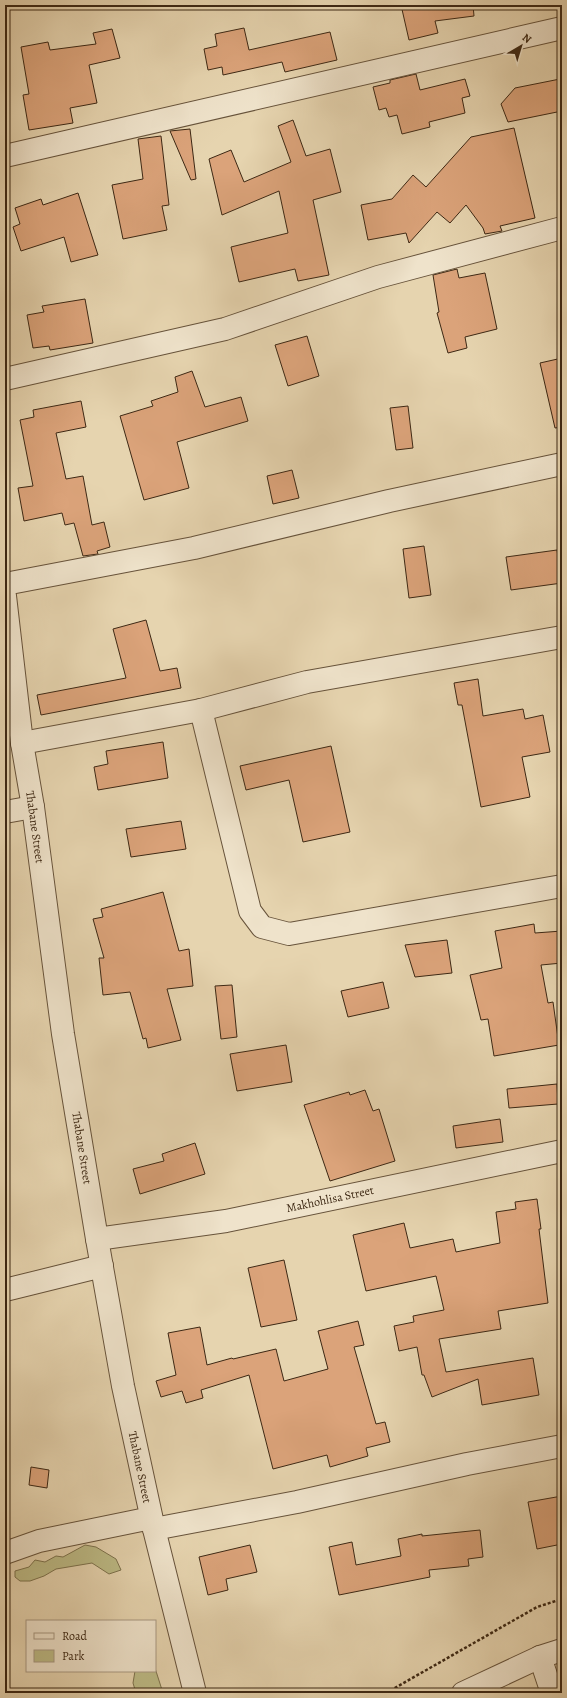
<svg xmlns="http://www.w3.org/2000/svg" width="567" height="1698" viewBox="0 0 567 1698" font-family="Alegreya,serif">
	<rect width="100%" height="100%" fill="#e6d4af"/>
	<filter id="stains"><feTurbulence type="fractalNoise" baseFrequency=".005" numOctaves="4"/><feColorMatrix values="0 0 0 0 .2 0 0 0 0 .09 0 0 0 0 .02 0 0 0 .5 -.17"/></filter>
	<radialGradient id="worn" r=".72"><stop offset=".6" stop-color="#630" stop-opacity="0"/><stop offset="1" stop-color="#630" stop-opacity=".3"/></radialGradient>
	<g fill="#bdbb86" stroke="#7d724d">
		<path d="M 85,1545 L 96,1547 L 116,1559 L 121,1570 L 109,1574 L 92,1563 L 56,1569 L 44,1576 L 30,1581 L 20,1581 L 15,1577 L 15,1571 L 29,1567 L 35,1560 L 45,1562 L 56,1556 L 63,1557 Z"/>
		<path d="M 155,1668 L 163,1693 L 136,1693 L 133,1683 L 135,1671 L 155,1671 Z"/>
	</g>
	<g fill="#dba37a" stroke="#3d2814">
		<path d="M 401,5 L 473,5 L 474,16 L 435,21 L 438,33 L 409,40 Z"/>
		<path d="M 244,28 L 249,50 L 330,32 L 337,60 L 285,72 L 282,62 L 223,75 L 222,67 L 208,70 L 204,49 L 217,46 L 215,34 Z"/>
		<path d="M 112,29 L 120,58 L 89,65 L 97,103 L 70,108 L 73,123 L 29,130 L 23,95 L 29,94 L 21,47 L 48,42 L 50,50 L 96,44 L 93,33 Z"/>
		<path d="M 416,74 L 420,90 L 465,79 L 470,96 L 462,98 L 465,113 L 429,122 L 430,127 L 402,134 L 397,115 L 389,117 L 386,108 L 379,110 L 373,87 L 390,83 L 390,80 Z"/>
		<path d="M 560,79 L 562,89 L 562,111 L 508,122 L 501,104 L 515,88 Z"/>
		<path d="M 293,120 L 306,156 L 330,149 L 341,192 L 313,200 L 329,275 L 298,281 L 295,269 L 239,282 L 231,247 L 288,233 L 279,191 L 222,215 L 209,159 L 231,150 L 244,182 L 291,162 L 278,126 Z"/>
		<path d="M 514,128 L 535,218 L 500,226 L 502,231 L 485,234 L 483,228 L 466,205 L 450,223 L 437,212 L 409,243 L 406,233 L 368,240 L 361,205 L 392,199 L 413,175 L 426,187 L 471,137 Z"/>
		<path d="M 190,129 L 196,179 L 191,180 L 170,131 Z"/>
		<path d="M 161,136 L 169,205 L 162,206 L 167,230 L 123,239 L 112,185 L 143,179 L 138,139 Z"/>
		<path d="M 78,193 L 98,255 L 71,262 L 64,237 L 21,251 L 13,227 L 20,224 L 15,208 L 41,199 L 43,205 Z"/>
		<path d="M 457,269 L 459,278 L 485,273 L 497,329 L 465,337 L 467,348 L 448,353 L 437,313 L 439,312 L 433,275 Z"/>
		<path d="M 85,299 L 93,343 L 50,350 L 49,346 L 33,348 L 27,315 L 44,312 L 42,306 Z"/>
		<path d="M 307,336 L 319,376 L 288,386 L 275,345 Z"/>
		<path d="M 562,358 L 562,427 L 555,428 L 540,363 Z"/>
		<path d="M 192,371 L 205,407 L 241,397 L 248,421 L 177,442 L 189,488 L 144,500 L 120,416 L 153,406 L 151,401 L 178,392 L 175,377 Z"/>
		<path d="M 81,401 L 86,427 L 56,433 L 66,479 L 83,476 L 92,525 L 104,522 L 110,547 L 97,551 L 98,554 L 83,556 L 74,523 L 65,525 L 62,513 L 24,521 L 18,488 L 33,486 L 20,420 L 34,417 L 33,410 Z"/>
		<path d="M 408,406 L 413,448 L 396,450 L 390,408 Z"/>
		<path d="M 292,470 L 299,498 L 273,504 L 267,476 Z"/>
		<path d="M 424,546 L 431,595 L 409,598 L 403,549 Z"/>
		<path d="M 557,550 L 562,583 L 511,590 L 506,557 Z"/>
		<path d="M 146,620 L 160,671 L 177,668 L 181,688 L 41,715 L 37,695 L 126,678 L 113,629 Z"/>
		<path d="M 478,679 L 483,716 L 523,709 L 525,719 L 543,715 L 550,752 L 522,757 L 530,797 L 481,807 L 462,705 L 458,705 L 454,683 Z"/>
		<path d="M 163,742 L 168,778 L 98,790 L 94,767 L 108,764 L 106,751 Z"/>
		<path d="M 331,746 L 350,832 L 303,842 L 289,780 L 246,790 L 240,766 Z"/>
		<path d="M 181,821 L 186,849 L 131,857 L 126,829 Z"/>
		<path d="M 163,892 L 179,951 L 189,949 L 193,986 L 167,989 L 181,1040 L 148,1048 L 146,1038 L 143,1039 L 130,992 L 103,995 L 99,958 L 104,958 L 93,919 L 103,917 L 101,909 Z"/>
		<path d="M 534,924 L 535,933 L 562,931 L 562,963 L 541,965 L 548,1003 L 553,1002 L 559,1045 L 494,1056 L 488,1019 L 481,1020 L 470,975 L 502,968 L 495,931 Z"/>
		<path d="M 447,940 L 452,973 L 415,977 L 405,945 Z"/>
		<path d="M 383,982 L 389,1008 L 348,1017 L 341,991 Z"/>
		<path d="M 232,985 L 237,1037 L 221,1039 L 215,986 Z"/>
		<path d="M 286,1045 L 292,1082 L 237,1091 L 230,1054 Z"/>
		<path d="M 557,1084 L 558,1104 L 509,1108 L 507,1089 Z"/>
		<path d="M 365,1090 L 373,1111 L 379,1109 L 395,1161 L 330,1181 L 304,1105 L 349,1092 L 350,1095 Z"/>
		<path d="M 500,1119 L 503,1142 L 456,1148 L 453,1126 Z"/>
		<path d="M 195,1143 L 205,1174 L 140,1194 L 133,1169 L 164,1161 L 162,1154 Z"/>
		<path d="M 537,1199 L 541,1229 L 539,1229 L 548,1303 L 498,1311 L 501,1329 L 439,1339 L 446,1372 L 533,1358 L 539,1395 L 482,1405 L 478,1379 L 432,1397 L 424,1375 L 422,1375 L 417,1347 L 399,1351 L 394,1326 L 414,1322 L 413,1316 L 444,1310 L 436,1276 L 366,1291 L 353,1235 L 404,1223 L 410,1248 L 453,1239 L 456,1252 L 500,1243 L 496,1212 L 516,1209 L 515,1202 Z"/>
		<path d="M 284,1260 L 297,1320 L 261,1327 L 248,1268 Z"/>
		<path d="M 358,1321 L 364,1345 L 354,1347 L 376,1424 L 385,1422 L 390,1442 L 366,1448 L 368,1456 L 330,1467 L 327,1455 L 273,1469 L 249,1375 L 201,1390 L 203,1398 L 186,1403 L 182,1391 L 161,1397 L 156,1381 L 176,1375 L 168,1333 L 200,1327 L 207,1365 L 232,1358 L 233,1359 L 276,1349 L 284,1381 L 328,1369 L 318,1331 Z"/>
		<path d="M 31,1467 L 49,1470 L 47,1488 L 29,1485 Z"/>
		<path d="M 562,1496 L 562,1544 L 537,1549 L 528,1502 Z"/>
		<path d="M 480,1530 L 483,1557 L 468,1559 L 469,1566 L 429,1570 L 430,1577 L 339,1595 L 329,1547 L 352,1542 L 356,1565 L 401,1556 L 398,1539 L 422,1534 L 422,1536 Z"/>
		<path d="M 250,1545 L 257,1572 L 226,1579 L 228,1590 L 208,1595 L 199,1557 Z"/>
	</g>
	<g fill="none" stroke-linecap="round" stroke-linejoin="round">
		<g stroke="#67533b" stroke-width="24">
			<g id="minor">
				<path d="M 5,156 L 562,28"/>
				<path d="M 5,379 L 225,329 L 378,277 L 562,228"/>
				<path d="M 5,584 L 194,548 L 389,501 L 562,464"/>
				<path d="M 5,596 L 22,743 L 33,807 L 63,1034 L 97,1239 L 123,1386 L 154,1529 L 195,1693"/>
				<path d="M 201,710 L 250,911 L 262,927 L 289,934 L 562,886"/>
				<path d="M 22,743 L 201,710 L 307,682 L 562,637"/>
				<path d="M 5,812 L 33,807"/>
				<path d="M 97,1239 L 226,1221 L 562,1151"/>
				<path d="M 5,1290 L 102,1266"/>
				<path d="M 154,1529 L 297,1502 L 467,1464 L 562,1446"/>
				<path d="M 5,1553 L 39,1541 L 151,1518"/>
				<path d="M 540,1657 L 552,1693"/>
				<path d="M 463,1693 L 540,1657 L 562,1650"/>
			</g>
		</g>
		<path stroke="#3d2814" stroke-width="2.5" stroke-dasharray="3 2" stroke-linecap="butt" d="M 386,1693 L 537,1607 L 562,1599"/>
		<use href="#minor" stroke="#efe3cb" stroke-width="22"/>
	</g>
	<g text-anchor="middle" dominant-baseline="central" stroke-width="3" stroke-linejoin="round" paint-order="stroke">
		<g font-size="12" fill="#3d2814" stroke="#efe3cb">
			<text transform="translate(35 827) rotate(82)">Thabane Street</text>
			<text transform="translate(82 1148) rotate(81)">Thabane Street</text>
			<text transform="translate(330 1199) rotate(-12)">Makhohlisa Street</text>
			<text transform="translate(140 1467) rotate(78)">Thabane Street</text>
		</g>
	</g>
	<rect width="567" height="1698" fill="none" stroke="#e6d4af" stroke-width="20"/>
	<rect x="6" y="6" width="555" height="1686" fill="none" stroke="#3d2814" stroke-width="2"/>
	<rect x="10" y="10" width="547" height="1678" fill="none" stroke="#3d2814"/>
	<rect x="26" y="1620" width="130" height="52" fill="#efe3cb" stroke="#a89882"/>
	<rect x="34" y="1633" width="20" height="6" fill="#efe3cb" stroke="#a89882"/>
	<text x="62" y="1640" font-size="12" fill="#3d2814">Road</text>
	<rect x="34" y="1650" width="20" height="12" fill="#bdbb86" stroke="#a89882"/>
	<text x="62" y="1660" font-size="12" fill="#3d2814">Park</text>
	<g transform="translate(521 46) rotate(38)" stroke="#efe3cb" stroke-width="3" paint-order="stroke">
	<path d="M0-3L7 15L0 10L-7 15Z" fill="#3d2814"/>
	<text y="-6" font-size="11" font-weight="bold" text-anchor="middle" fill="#3d2814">N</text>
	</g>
	<rect width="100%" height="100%" filter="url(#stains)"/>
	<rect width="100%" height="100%" fill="url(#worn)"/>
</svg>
